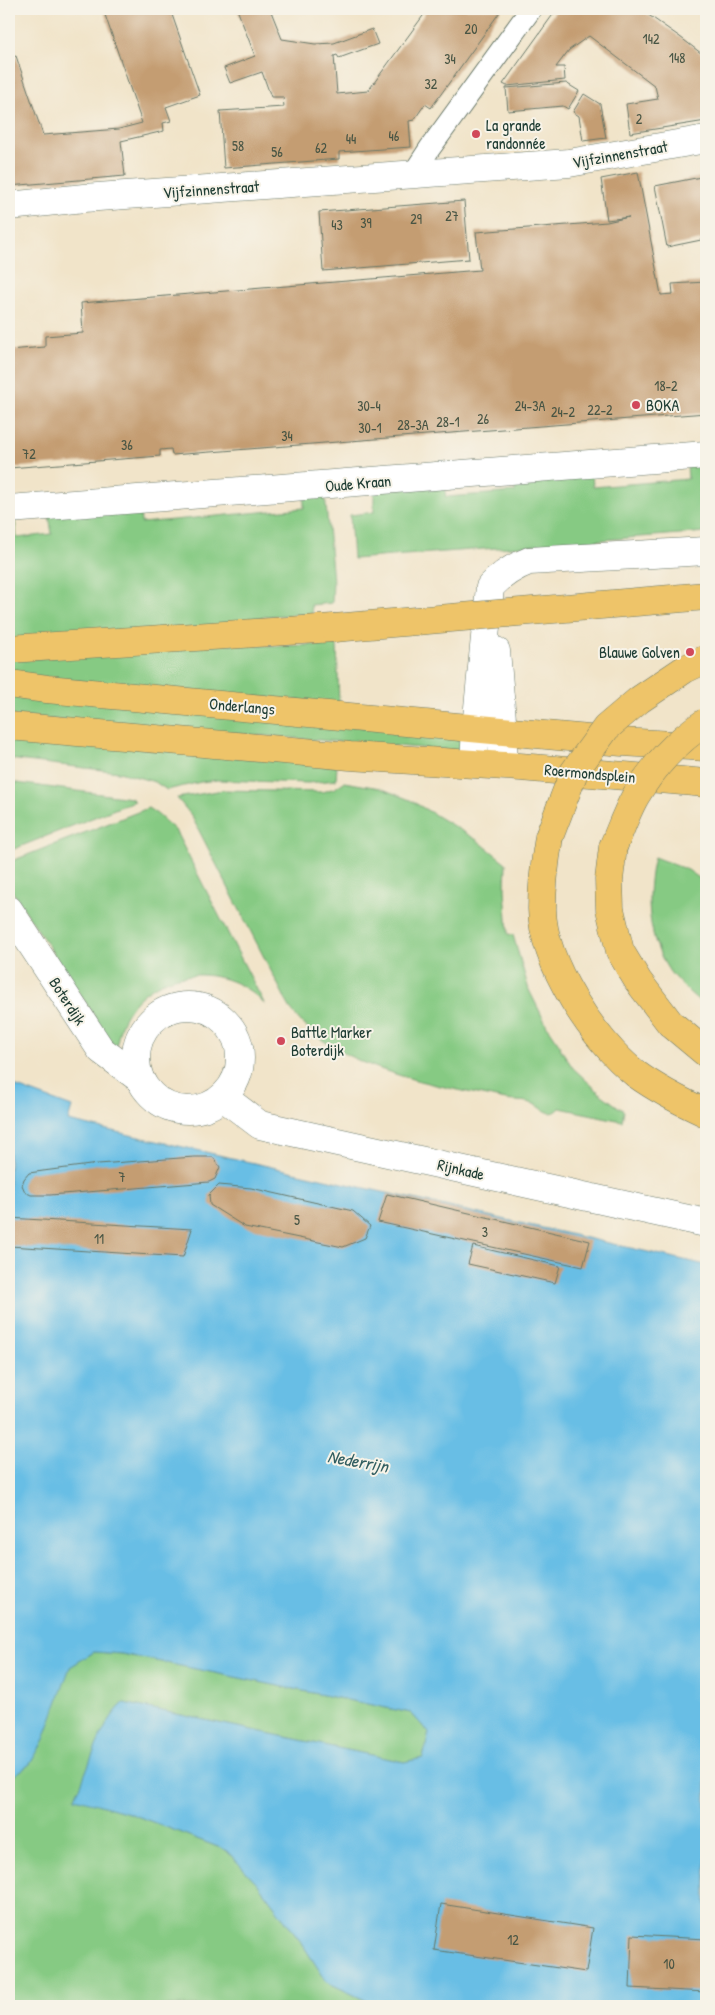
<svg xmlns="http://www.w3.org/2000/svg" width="715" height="2015" viewBox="0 0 715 2015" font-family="'Patrick Hand',sans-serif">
	<rect width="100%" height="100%" fill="#f7f3e8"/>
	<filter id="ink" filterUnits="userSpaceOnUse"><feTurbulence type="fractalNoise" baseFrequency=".02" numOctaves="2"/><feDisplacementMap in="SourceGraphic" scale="10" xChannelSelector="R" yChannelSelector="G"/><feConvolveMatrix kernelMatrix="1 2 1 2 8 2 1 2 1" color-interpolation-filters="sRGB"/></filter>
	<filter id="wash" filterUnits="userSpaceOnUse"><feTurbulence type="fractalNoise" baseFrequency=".0096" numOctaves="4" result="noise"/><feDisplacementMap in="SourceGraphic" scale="20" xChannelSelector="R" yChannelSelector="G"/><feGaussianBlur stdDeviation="1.12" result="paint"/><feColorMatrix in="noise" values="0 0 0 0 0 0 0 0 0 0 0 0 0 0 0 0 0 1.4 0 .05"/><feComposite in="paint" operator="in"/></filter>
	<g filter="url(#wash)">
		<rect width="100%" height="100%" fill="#f1e4c9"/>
		<g fill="#86ca83" stroke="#52845c">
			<path d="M 706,465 L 706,532 L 353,559 L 350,515 L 374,512 L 374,490 L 444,485 L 446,497 L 515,492 L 515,480 L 592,473 L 593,487 L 688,479 L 687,466 Z"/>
			<path d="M 325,494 L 333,581 L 332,603 L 311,605 L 312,614 L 268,616 L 223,626 L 9,642 L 9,520 L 15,519 L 17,538 L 52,534 L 49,515 L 140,508 L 141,523 L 304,508 L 304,496 Z"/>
			<path d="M 227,644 L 280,646 L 337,644 L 339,704 L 9,675 L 9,660 Z"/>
			<path d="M 9,694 L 459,736 L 466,744 L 460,751 L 9,716 Z"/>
			<path d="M 9,736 L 337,766 L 336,780 L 308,783 L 217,780 L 201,782 L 167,790 L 155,782 L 119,772 L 9,759 Z"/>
			<path d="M 9,782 L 131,798 L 135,801 L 9,851 Z"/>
			<path d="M 344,782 L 380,788 L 410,800 L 477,840 L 506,863 L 505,889 L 508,934 L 513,935 L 529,990 L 547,1026 L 561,1047 L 560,1048 L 573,1068 L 602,1095 L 624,1111 L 622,1121 L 560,1108 C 549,1120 543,1106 531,1103 C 522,1100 510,1102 501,1099 C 432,1084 336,1070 291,1010 L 191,815 L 177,798 L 223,790 L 322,792 L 335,788 Z"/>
			<path d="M 148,808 L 157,814 L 175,830 L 265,1005 C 228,961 151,965 124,1019 C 119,1028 118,1039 116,1049 L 9,886 L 9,862 Z"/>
			<path d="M 654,857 L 688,870 L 706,883 L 706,1007 C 694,996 680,985 670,972 C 647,938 645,896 654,857 Z"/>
			<path d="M 94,1652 L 122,1654 L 411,1713 L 429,1733 L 423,1758 L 404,1762 L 124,1703 C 100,1723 90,1769 75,1797 L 129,1813 L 226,1850 L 257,1883 L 297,1936 L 327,1982 L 369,2002 L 404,2006 L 9,2006 L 9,1779 L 30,1764 L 70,1667 Z"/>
		</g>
		<path fill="#68bee5" stroke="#447e8c" d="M 9,1084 L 72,1107 L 68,1121 L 706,1265 L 706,2006 L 404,2006 L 369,2002 L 327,1982 L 297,1936 L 257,1883 L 226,1850 L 129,1813 L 75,1798 C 89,1769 100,1723 124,1703 L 404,1762 L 423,1758 L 429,1733 L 411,1713 L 122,1654 L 94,1652 L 70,1667 L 43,1742 L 30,1764 L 9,1779 Z"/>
		<g id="blocks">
			<g fill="#c49d72">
				<path d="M 103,9 L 170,9 L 200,95 L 166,107 L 171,121 L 163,123 L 164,131 L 121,141 L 125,176 L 9,186 L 9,58 L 16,56 L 43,135 L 119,129 L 142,123 Z"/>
				<path d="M 237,9 L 270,9 L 282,39 L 315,44 L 334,43 L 372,29 L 378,44 L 339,58 L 337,55 L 334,56 L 337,94 L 368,91 L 428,9 L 502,9 L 431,108 L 425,104 L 414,120 L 409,121 L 411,147 L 339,152 L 339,159 L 224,168 L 220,111 L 284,107 L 283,97 L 271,97 L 262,72 L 230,83 L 224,68 L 255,56 Z"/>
				<path d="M 557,9 L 640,9 L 680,37 L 706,57 L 706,121 L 630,133 L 626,104 L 658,99 L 655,86 L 589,36 L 569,50 L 556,67 L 564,67 L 565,80 L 507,86 L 503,84 Z"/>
				<path d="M 566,83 L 579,91 L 568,109 L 563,106 L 508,111 L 506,88 Z"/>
				<path d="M 584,94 L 600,104 L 606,138 L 583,141 L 579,116 L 573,112 Z"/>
				<path d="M 638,172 L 661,295 L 673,294 L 672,284 L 706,282 L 706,413 L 172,455 L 171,449 L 160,450 L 160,456 L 9,468 L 9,350 L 45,347 L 45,336 L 83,333 L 81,303 L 480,270 L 476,232 L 607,222 L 629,217 L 607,220 L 601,179 Z"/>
				<path d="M 706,176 L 706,239 L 667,247 L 655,186 Z"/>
				<path d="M 464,201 L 469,259 L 323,271 L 319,212 Z"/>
				<path d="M 194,1157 L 213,1157 L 220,1167 L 215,1179 L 209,1182 L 50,1195 L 31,1195 L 25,1192 L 22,1185 L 24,1179 L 29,1173 L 43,1171 L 98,1164 Z"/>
				<path d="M 219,1185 L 251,1188 L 353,1211 L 370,1226 L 365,1238 L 343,1247 L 245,1227 L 210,1205 L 209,1195 Z"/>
				<path d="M 387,1194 L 590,1241 L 583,1267 L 378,1222 Z"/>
				<path d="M 9,1218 L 192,1229 L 183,1257 L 9,1246 Z"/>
				<path d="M 473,1246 L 560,1266 L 555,1283 L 468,1264 Z"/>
				<path d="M 441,1904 L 593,1928 L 586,1972 L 434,1950 Z"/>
				<path d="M 632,1935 L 706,1939 L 706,1992 L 630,1988 Z"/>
			</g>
		</g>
	</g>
	<g filter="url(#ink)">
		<use href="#blocks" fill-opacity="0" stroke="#687768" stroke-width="1"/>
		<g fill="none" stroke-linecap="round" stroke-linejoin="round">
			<g stroke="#687768" stroke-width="23">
				<path id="pedestrian" d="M 413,174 L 430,148 L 531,9"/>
			</g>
			<g stroke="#687768" stroke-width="29">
				<g id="minor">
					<path d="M 9,206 L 84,198 L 569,163 L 706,139"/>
					<path d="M 9,509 L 706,455"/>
					<path d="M 496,651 L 503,731 L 503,765"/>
					<path d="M 474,763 L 476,728 L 490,587 C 502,574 513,567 529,561 L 706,551"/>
					<path d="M 9,910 L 101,1050 L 140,1079"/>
					<circle cx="188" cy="1058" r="52"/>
					<path d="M 223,1097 L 260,1125 L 706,1223"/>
				</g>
			</g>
			<g stroke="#687768" stroke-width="29">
				<g id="primary">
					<path d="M 9,649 L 334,628"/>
					<path d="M 9,684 L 47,689 L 622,742 L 706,747"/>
					<path d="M 9,726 L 350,756 L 520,767 L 706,783"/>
					<path d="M 549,837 C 545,861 542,885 542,909 C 543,964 594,1041 636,1074 C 658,1090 682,1102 706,1113"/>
					<path d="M 613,847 L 609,880 L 610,909 L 620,951 L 638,981 L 670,1023 L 706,1053"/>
				</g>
			</g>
			<use href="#pedestrian" stroke="#fff" stroke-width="21"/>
			<use href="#minor" stroke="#fff" stroke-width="28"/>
			<use href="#primary" stroke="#eec469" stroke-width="28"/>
			<g stroke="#687768" stroke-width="29" stroke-linecap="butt">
				<g id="primary-bridge">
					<path d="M 334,628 L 706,596"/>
					<path d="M 549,837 L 574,772 L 606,728 L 639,700 L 685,669 L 706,659"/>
					<path d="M 613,847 C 620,831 626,813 635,797 C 652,768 677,740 706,722"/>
				</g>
			</g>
			<use href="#primary-bridge" stroke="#eec469" stroke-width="28"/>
		</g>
	</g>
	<g fill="#d1495b" stroke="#f7f3e8" stroke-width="2">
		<circle cx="476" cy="134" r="5"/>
		<circle cx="636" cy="405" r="5"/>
		<circle cx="690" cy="652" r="5"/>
		<circle cx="281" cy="1041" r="5"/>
	</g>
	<g text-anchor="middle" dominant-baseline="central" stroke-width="4" stroke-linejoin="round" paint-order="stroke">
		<g font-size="14" fill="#485544">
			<text x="471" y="28">20</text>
			<text x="651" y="38">142</text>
			<text x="677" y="57">148</text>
			<text x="450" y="58">34</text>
			<text x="431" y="83">32</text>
			<text x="639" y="118">2</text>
			<text x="394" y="135">46</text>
			<text x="351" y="138">44</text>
			<text x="238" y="145">58</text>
			<text x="321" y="147">62</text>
			<text x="277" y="151">56</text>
			<text x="452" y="215">27</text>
			<text x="416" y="218">29</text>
			<text x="366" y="222">39</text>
			<text x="337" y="224">43</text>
			<text x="666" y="385">18-2</text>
			<text x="369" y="405">30-4</text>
			<text x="530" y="405">24-3A</text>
			<text x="600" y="409">22-2</text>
			<text x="563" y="411">24-2</text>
			<text x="483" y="418">26</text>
			<text x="448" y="421">28-1</text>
			<text x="413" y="424">28-3A</text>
			<text x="370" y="427">30-1</text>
			<text x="287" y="435">34</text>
			<text x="127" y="444">36</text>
			<text x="29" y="453">72</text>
			<text x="122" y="1176">7</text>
			<text x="297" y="1219">5</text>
			<text x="485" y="1231">3</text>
			<text x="99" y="1238">11</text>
			<text x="513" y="1939">12</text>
			<text x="669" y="1963">10</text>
		</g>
		<g font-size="16" fill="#1f3d34" stroke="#f7f3e8" text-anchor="start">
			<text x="486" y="125">La grande<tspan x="486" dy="18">randonnée</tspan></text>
			<text x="646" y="405">BOKA</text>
			<text x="680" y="652" text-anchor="end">Blauwe Golven</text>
			<text x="291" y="1032">Battle Marker<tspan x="291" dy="18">Boterdijk</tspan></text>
		</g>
		<g font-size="16" fill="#1f3d34" stroke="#f7f3e8">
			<text transform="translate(620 154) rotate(-10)">Vijfzinnenstraat</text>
			<text transform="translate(211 189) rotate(-4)">Vijfzinnenstraat</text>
			<text transform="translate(358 483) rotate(-5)">Oude Kraan</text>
			<text transform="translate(242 706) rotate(5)">Onderlangs</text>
			<text transform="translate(590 773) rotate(5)">Roermondsplein</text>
			<text transform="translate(68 1001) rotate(57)">Boterdijk</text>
			<text transform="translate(461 1169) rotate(13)">Rijnkade</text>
		</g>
		<g font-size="18" font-style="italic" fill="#315d60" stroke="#f7f3e8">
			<text transform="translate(358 1461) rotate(10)">Nederrijn</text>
		</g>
	</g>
	<rect width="715" height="2015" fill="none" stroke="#f7f3e8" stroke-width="30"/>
</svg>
